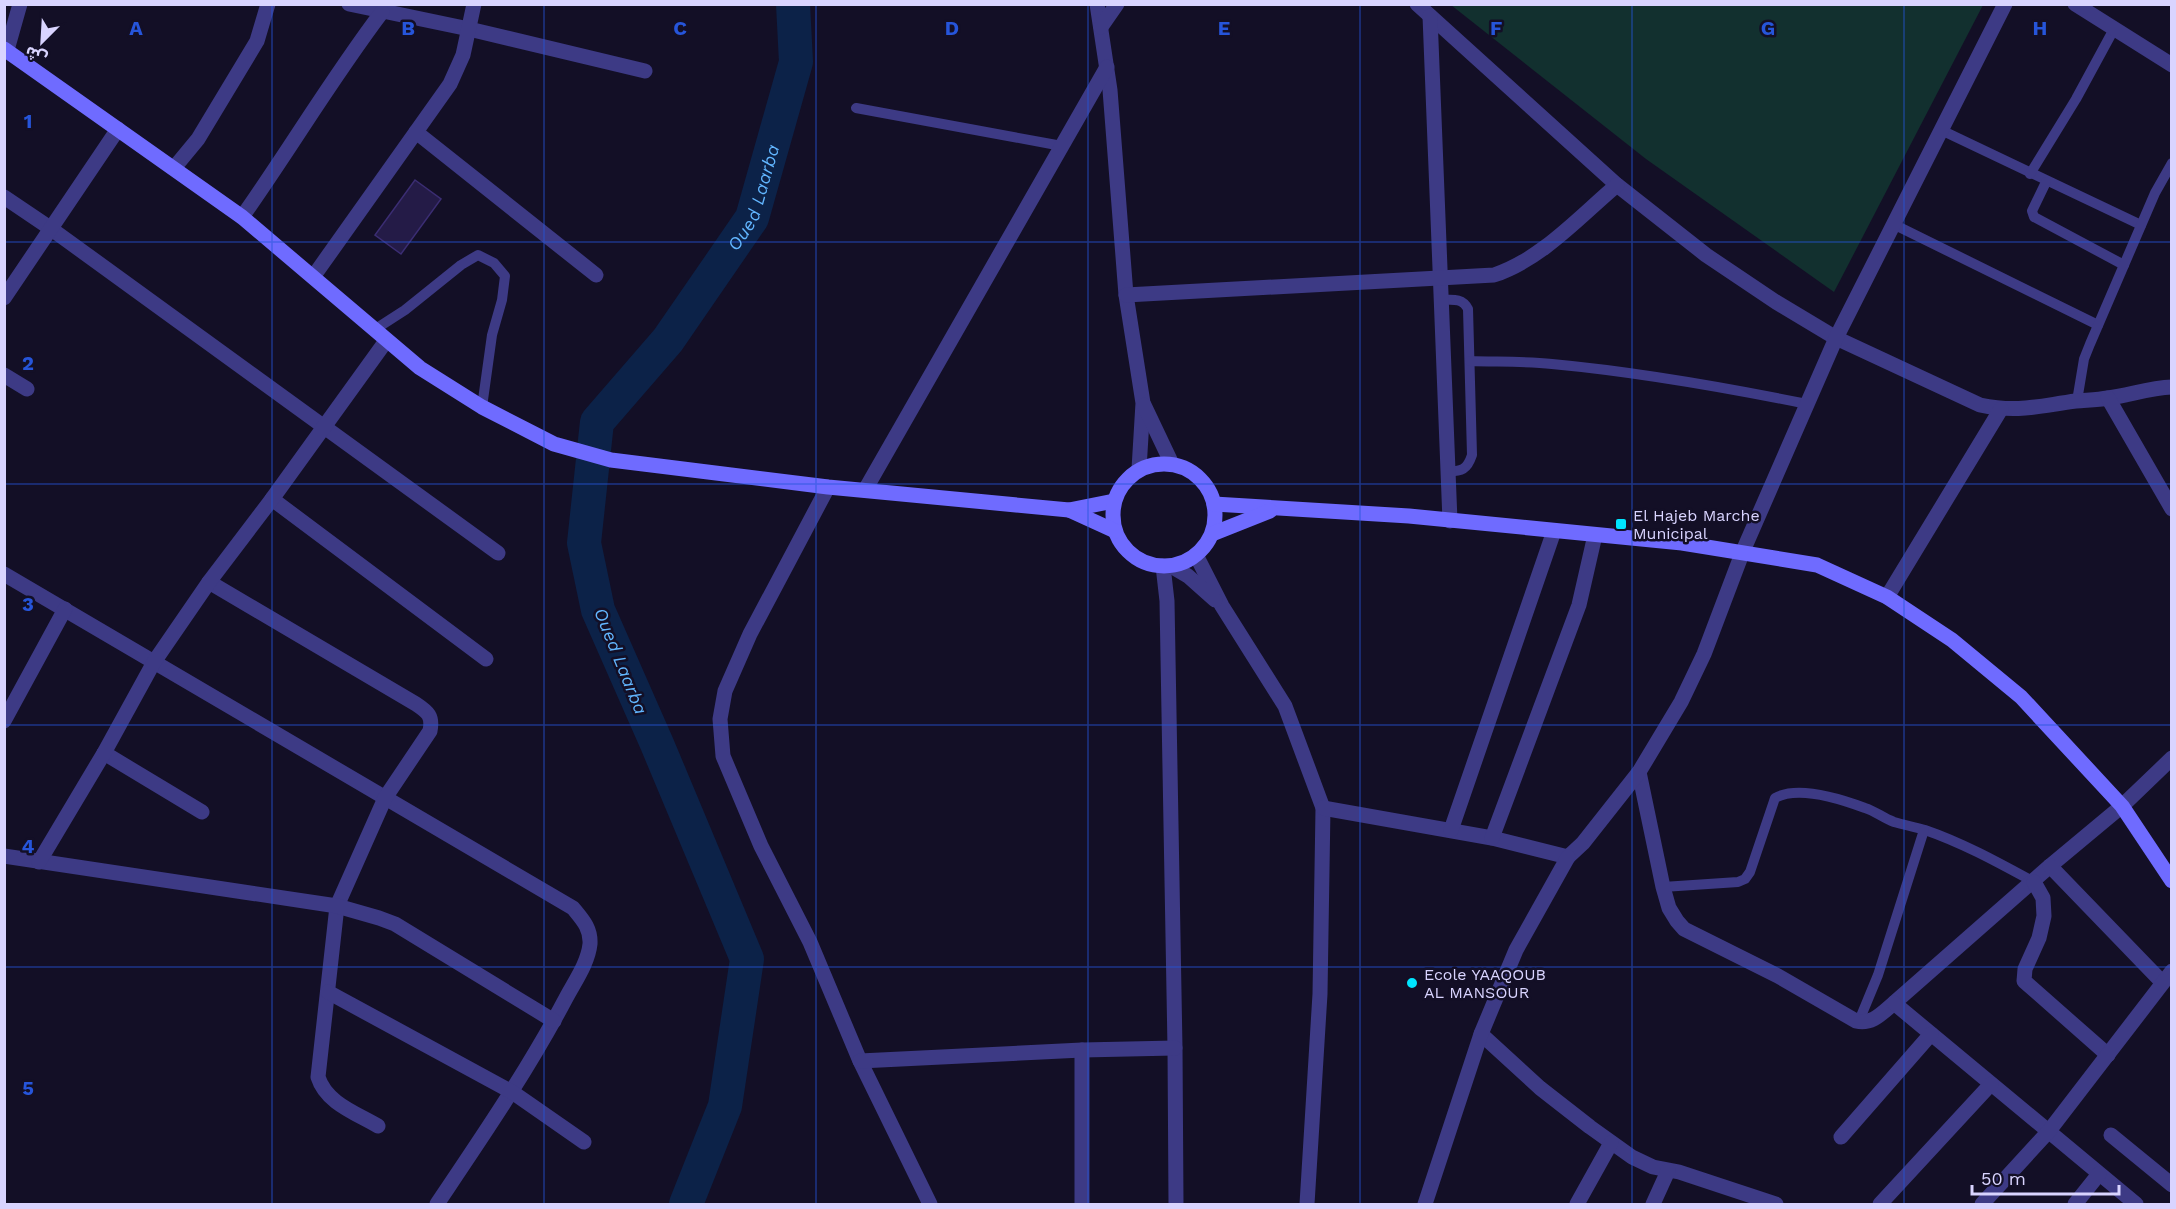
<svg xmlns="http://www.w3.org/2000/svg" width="2176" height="1209" viewBox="0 0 2176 1209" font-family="'Work Sans','Noto Sans Arabic',sans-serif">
	<rect width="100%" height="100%" fill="#130f26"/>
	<path fill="#12302f" d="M 1451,5 L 1983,5 L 1834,292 L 1646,159 Z"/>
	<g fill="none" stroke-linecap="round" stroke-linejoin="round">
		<path stroke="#0c2248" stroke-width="34" id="s1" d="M 686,1204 L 725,1106 L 747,959 L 657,744 L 598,610 L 584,543 L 597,422 L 668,340 L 752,218 L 796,62 L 793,4"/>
	</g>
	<path fill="#241b47" stroke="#3b2d73" stroke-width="1.5" d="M 415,180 L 441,199 L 401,254 L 375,235 Z"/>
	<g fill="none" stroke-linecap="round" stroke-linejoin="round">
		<g stroke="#3d3a85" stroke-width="10">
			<path d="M 856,108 L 1062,146"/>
			<path d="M 1941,130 L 2141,225"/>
			<path d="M 2030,174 L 2076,99 L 2114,29"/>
			<path d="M 2046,182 L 2032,211 L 2034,217 L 2124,265"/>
			<path d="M 1893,224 L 2098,325"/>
			<path d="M 1440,300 C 1451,300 1462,297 1468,309 L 1472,455 C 1467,470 1462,471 1447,472"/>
			<path d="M 374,330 L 405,310 L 461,265 L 478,255 L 494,263 L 505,276 L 502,300 L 492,335 L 482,407"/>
			<path d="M 1470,361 C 1497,362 1525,361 1552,364 C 1638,372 1723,387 1807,404"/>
			<path d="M 2077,401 L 2084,359 L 2090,344 L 2155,193 L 2172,163"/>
			<path d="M 1663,887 L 1738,882 L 1745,879 L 1750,872 L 1775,798 C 1798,785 1841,799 1865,808 C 1875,811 1883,818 1894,822 C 1904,825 1915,827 1925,830 C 1963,843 1999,863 2034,882"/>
			<path d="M 1859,1021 L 1878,975 L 1924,830"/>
		</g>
		<g stroke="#3d3a85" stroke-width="15">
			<path d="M 349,4 L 469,29 L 645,71"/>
			<path d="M 1097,4 L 1110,90 L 1126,295 L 1143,403 L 1139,469"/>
			<path d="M 1417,4 L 1617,185 L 1706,255 L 1776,302 L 1836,338 L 1980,405 C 2018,413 2038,406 2076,401 C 2086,400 2097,400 2108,398 C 2130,395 2149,388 2172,387"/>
			<path d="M 2075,4 L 2172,65"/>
			<path d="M 1430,16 L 1450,521"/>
			<path d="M 1101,27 L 1117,4"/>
			<path d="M 7,50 L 20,4"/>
			<path d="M 416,132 L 596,275"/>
			<path d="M 174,168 L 198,139 L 257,41 L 268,4"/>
			<path d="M 4,197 L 50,228 L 498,553"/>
			<path d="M 242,217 C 290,149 332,78 382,12"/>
			<path d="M 313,277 L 450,84 L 463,55 L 474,4"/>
			<path d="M 1126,295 L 1494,275 C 1542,259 1579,217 1617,185"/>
			<path d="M 4,298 L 118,129"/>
			<path d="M 4,375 L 27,389"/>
			<path d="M 2108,398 L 2172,509"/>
			<path d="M 1144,405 L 1172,464"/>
			<path d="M 828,487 L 750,634 L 725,691 L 720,719 L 723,756 L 761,846 L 810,942 L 860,1061 L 930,1204"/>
			<path d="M 865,490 L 1107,67"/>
			<path d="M 272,499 L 486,659"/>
			<path d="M 1196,555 L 1222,606 L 1285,706 L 1323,808 L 1320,994 L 1307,1204"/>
			<path d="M 1163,566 L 1167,601 L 1175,1048 L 1176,1204"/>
			<path d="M 1171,566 L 1188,576 L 1215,600"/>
			<path d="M 4,574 L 573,908 C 582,919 591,928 590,944 C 588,963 575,981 566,998 C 528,1070 482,1137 437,1204"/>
			<path d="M 209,582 L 416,704 C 428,712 433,716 430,731 L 385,798 L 337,906 L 318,1077 C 326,1103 356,1113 378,1126"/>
			<path d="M 1887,597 L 2001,409"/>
			<path d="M 4,721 L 65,609"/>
			<path d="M 104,753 L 202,812"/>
			<path d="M 1639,772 L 1663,887 L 1669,908 L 1677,921 L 1684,929 L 1778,976 L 1856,1021 C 1872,1025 1882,1013 1894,1003 L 2050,866 L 2122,806 L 2172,758"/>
			<path d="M 1323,808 L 1492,838 L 1568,857 L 1583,843 L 1639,772 L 1681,702 L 1704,654 L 1743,551 L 1836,338 L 2005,4"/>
			<path d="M 1451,830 L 1554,531"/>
			<path d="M 1492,838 L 1579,605 L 1595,535"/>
			<path d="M 4,856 L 337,906 L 379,918 L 395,924 L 554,1021"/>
			<path d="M 39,862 L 104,753 L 154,662 L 209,582 L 272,499 L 386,341"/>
			<path d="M 2050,866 L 2162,982"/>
			<path d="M 2034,882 L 2043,898 L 2044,916 L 2039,938 L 2025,969 L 2024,981 L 2108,1055"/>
			<path d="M 328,992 L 512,1092 L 584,1142"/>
			<path d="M 1894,1003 L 2136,1204"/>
			<path d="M 1481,1034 L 1540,1088 L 1590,1127 L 1632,1157 L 1653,1167 L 1679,1172 L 1776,1204"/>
			<path d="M 860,1061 L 1082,1050 L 1175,1048"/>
			<path d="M 2111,1135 L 2172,1185"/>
			<path d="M 1841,1137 L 1931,1034"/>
			<path d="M 1082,1204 L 1082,1050"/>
			<path d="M 1425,1204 L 1481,1034 L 1516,950 L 1568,857"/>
			<path d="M 1577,1204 L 1611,1143"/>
			<path d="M 1653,1204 L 1668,1171"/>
			<path d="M 1880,1204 L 1991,1084"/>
			<path d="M 1982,1204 L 2049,1131 L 2172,971"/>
			<path d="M 2075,1204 L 2099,1174"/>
		</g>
		<g stroke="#6f6bff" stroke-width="15">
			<path d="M 4,49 L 242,217 L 420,368 L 482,407 L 554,444 L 611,460 L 828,487 L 1069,510 L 1114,501"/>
			<circle cx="1164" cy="515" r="51"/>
			<path d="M 1214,504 L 1409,516 L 1682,543 L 1817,565 L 1887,597 L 1952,640 L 2021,697 L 2122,806 L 2172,881"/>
			<path d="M 1069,510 L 1115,531"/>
			<path d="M 1212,534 L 1270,511"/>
		</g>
	</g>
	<path fill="none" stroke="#2655da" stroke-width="1.5" stroke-opacity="0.55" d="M 272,4 L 272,1204M 544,4 L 544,1204M 816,4 L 816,1204M 1088,4 L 1088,1204M 1360,4 L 1360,1204M 1632,4 L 1632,1204M 1904,4 L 1904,1204M 4,242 L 2172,242M 4,484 L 2172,484M 4,725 L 2172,725M 4,967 L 2172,967"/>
	<g fill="#00e5ff" stroke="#130f26" stroke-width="2">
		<rect x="1615" y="518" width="12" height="12" rx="3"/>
		<circle cx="1412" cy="983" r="6"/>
	</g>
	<g text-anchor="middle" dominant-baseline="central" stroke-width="5" stroke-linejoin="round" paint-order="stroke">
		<g font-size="16" fill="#d9d4ff" stroke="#130f26" text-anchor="start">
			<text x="1633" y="515">El Hajeb Marche<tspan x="1633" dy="18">Municipal</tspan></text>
			<text x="1424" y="974">Ecole YAAQOUB<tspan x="1424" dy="18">AL MANSOUR</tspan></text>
		</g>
		<g font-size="18" font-style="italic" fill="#62b6ff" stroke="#130f26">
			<text stroke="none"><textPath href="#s1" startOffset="1100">Oued Laarba</textPath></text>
			<text transform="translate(621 661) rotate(68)">Oued Laarba</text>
		</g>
	</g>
	<g font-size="20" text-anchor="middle" font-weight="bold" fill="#2655da" stroke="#130f26" stroke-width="5" stroke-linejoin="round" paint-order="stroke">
		<text x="136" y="35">A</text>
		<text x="408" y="35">B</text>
		<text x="680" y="35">C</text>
		<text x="952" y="35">D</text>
		<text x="1224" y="35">E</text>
		<text x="1496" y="35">F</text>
		<text x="1768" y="35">G</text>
		<text x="2040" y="35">H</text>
		<text x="28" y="128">1</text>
		<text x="28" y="370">2</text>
		<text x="28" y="611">3</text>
		<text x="28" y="853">4</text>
		<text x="28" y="1095">5</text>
	</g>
	<rect width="2176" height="1209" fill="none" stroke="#d9d4ff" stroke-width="12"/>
	<g transform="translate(42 42) rotate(204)" stroke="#130f26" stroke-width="4.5" paint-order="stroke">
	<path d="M0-4.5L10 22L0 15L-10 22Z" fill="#d9d4ff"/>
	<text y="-9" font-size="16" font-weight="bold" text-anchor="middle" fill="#d9d4ff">ش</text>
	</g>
	<path d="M1972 1185v9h147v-9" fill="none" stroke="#d9d4ff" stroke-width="3"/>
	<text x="1981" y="1185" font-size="18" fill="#d9d4ff" stroke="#130f26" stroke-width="4.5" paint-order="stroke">50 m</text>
</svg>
